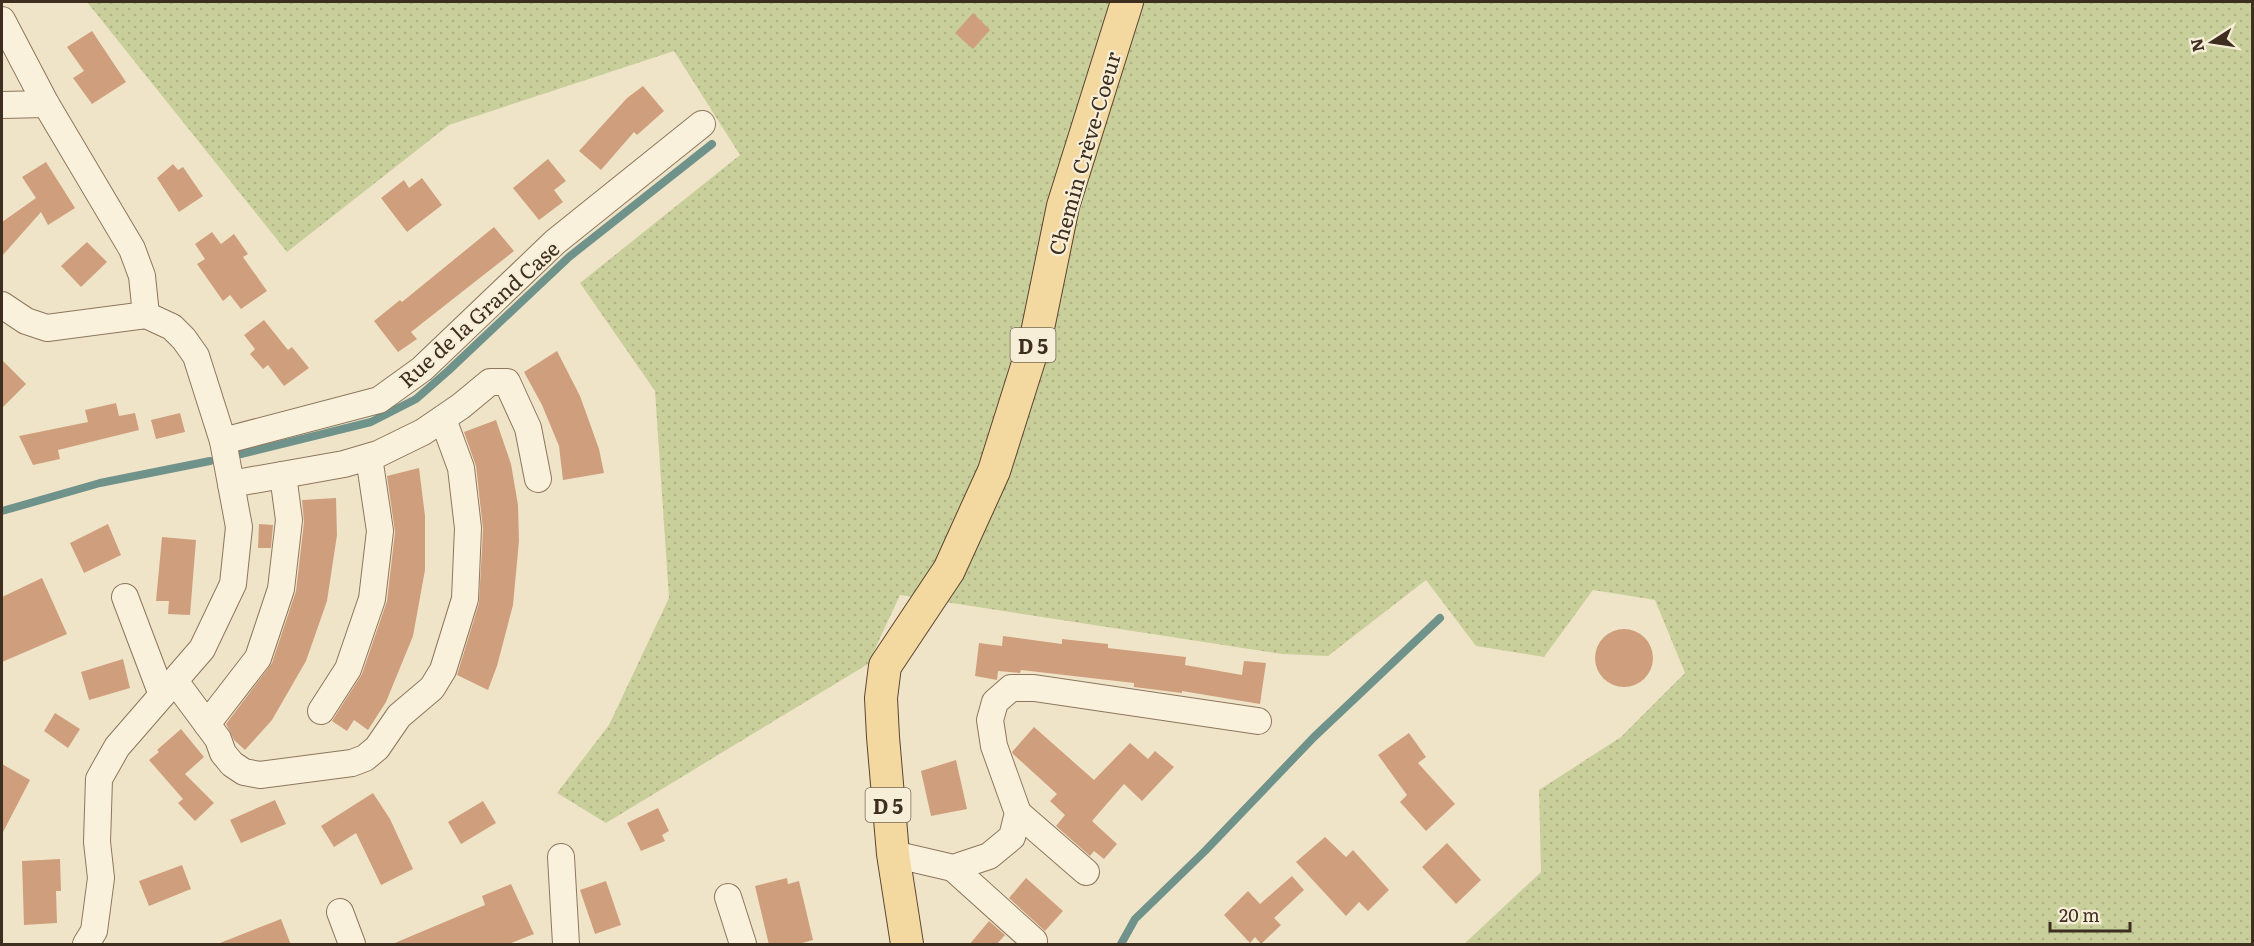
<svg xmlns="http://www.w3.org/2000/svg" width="2254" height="946" viewBox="0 0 2254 946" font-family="Literata,serif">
	<defs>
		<pattern id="grass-dots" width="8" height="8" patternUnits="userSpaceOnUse" patternTransform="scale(1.5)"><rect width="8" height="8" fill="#c9cf9b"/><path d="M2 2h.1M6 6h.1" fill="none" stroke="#aeb285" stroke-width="1.8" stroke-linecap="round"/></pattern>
	</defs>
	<rect width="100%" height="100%" fill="#f0e4c8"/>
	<path fill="url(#grass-dots)" d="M 87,2 L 2252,2 L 2252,944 L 1464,944 L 1541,872 L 1539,790 L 1621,737 L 1685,673 L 1655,600 L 1593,590 L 1544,657 L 1476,646 L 1426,580 L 1328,656 L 1282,654 L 900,595 L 868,664 L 606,823 L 557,793 L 609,725 L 669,598 L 655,391 L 580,283 L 740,155 L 674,51 L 449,125 L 287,252 Z"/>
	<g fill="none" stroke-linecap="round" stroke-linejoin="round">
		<g stroke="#6f938a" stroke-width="8">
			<path d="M 241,454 L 371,422 L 416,399 L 448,371 L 569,257 L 712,144"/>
			<path d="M 2,511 L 100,483 L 210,461"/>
			<path d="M 1121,944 L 1135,919 L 1205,851 L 1314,737 L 1440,618"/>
		</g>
	</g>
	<g fill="#cf9f7d">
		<path d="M 973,13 L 990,30 L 973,49 L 955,33 Z"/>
		<path d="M 92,31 L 126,82 L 92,104 L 73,78 L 84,71 L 67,47 Z"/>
		<path d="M 643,86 L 664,111 L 637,135 L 634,132 L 601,170 L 579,151 L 627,98 Z"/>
		<path d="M 548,159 L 566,181 L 554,190 L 563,202 L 539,220 L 513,188 Z"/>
		<path d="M 46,162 L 75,208 L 48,225 L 41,212 L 2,256 L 2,222 L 36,198 L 22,177 Z"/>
		<path d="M 173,164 L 178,170 L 183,167 L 203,196 L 179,212 L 157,178 Z"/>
		<path d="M 422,178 L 442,205 L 407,232 L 381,198 L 404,180 L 409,188 Z"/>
		<path d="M 494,227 L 514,251 L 411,332 L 417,339 L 398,352 L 374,321 L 400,300 L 402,302 Z"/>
		<path d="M 212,232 L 221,244 L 234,234 L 248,254 L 243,257 L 267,291 L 241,309 L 230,295 L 223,301 L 197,264 L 205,259 L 195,244 Z"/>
		<path d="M 87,242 L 107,262 L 81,287 L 61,266 Z"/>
		<path d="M 264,320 L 288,350 L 292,347 L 309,368 L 284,386 L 268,365 L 263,369 L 250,354 L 255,349 L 244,335 Z"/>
		<path d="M 557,351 L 580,396 L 599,449 L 604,473 L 563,480 L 559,446 L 542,405 L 524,372 Z"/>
		<path d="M 2,360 L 26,384 L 2,408 Z"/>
		<path d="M 116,403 L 119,416 L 135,413 L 139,430 L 58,450 L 60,459 L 33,465 L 19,436 L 88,422 L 85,410 Z"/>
		<path d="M 180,413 L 185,432 L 156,439 L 151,420 Z"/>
		<path d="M 496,420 L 511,464 L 518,505 L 519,541 L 513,605 L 497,666 L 488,690 L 457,675 L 479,603 L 483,529 L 476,466 L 464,432 Z"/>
		<path d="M 419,468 L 425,516 L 425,570 L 413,636 L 386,702 L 368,730 L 354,720 L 347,731 L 332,721 L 362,674 L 387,601 L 395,532 L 387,476 Z"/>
		<path d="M 336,498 L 337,535 L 327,601 L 306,661 L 272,720 L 245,750 L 234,740 L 226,724 L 272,663 L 296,591 L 304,522 L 302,500 Z"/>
		<path d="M 108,524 L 121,555 L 84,573 L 70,543 Z"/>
		<path d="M 259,524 L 273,525 L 271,548 L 258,548 Z"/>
		<path d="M 162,537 L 196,540 L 190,615 L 168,614 L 169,601 L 156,601 Z"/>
		<path d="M 42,578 L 67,634 L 2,662 L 2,597 Z"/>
		<circle cx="1624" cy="658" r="29"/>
		<path d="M 1003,636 L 1062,644 L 1062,639 L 1108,644 L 1108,648 L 1186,657 L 1185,665 L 1242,675 L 1244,661 L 1266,663 L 1260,704 L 1182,691 L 1182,693 L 1134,687 L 1134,683 L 1021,670 L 1020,673 L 998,671 L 997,680 L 975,676 L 979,643 L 1002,646 Z"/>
		<path d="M 123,659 L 130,688 L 89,700 L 81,672 Z"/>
		<path d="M 55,713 L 80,729 L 68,748 L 44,731 Z"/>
		<path d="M 1034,727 L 1094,780 L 1130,743 L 1148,759 L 1155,751 L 1174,767 L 1142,801 L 1124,784 L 1092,821 L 1117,844 L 1104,859 L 1094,851 L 1090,856 L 1056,826 L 1065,815 L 1050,801 L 1057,794 L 1013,754 L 1012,752 Z"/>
		<path d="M 181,729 L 204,757 L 185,774 L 214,803 L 195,821 L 178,803 L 183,799 L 149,760 L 159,752 L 157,750 Z"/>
		<path d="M 1409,733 L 1426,757 L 1418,763 L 1455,804 L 1426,831 L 1400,802 L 1407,795 L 1378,755 Z"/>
		<path d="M 956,760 L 967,809 L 931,816 L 921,771 Z"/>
		<path d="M 2,764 L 30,780 L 2,834 Z"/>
		<path d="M 373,793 L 390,819 L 413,869 L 381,885 L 356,833 L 334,847 L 321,826 Z"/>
		<path d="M 275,800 L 286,824 L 241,843 L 230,820 Z"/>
		<path d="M 483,801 L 496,823 L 461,844 L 448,822 Z"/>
		<path d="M 658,808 L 669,831 L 662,835 L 665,841 L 641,851 L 627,823 Z"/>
		<path d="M 1325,837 L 1346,857 L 1353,850 L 1389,890 L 1368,911 L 1359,902 L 1346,916 L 1296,862 Z"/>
		<path d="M 1447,843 L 1481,880 L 1456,904 L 1422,867 Z"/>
		<path d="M 60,859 L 61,891 L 56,891 L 57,923 L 24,925 L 22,861 Z"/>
		<path d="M 182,865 L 191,889 L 149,906 L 139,881 Z"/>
		<path d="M 1292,876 L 1304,890 L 1274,918 L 1281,925 L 1261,944 L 1255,937 L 1250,943 L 1224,915 L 1248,891 L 1260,904 Z"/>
		<path d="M 787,878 L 788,884 L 799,881 L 813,940 L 795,945 L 769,945 L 755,886 Z"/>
		<path d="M 1026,878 L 1063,911 L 1045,931 L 1009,898 Z"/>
		<path d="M 606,881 L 621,925 L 595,934 L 580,890 Z"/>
		<path d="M 511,884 L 534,934 L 506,945 L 390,945 L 485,905 L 482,896 Z"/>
		<path d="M 281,919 L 291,945 L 220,945 L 220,943 Z"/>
		<path d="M 989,921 L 1005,935 L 996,945 L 969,945 Z"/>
	</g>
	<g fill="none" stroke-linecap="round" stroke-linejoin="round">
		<g stroke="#8d765c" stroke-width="28">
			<g id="minor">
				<path d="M 2,20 L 46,104 L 132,249 L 142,276 L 146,315"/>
				<path d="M 2,105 L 46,104"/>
				<path d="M 2,305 L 26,321 L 47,328 L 146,315 L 172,327 L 184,339 L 196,356 L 223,441 L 239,527 L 233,584 L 202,649 L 117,747 L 99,779 L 97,842 L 101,878 L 94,931 L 86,944"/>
				<path d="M 223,441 L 379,400 L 422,369 L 555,242 L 702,124"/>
				<path d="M 231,484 L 344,464 L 378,454 L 423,432 L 461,406 L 490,382 L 507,382 L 528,428 L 538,479"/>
				<path d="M 125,597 L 162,695"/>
				<path d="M 175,681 L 218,739 L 223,753 L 232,764 L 244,772 L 260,775 L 352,763 L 365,758 L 377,748 L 399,716 L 432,688 L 443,670 L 465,599 L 468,528 L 461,468 L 443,419"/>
				<path d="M 321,711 L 348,669 L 372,599 L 380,531 L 369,457"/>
				<path d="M 207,724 L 258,658 L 281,589 L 289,520 L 283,475"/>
				<path d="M 1018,813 L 1086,872"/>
				<path d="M 893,854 L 953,868 L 989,856 L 1012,837 L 1018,813 L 994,746 L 990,720 L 995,702 L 1011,688 L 1034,688 L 1258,721"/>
				<path d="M 561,857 L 566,944"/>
				<path d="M 953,868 L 1034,941"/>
				<path d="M 728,897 L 743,944"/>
				<path d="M 340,912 L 352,944"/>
			</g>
		</g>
		<g stroke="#5b4430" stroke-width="34">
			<path id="major" d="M 907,944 L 893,854 L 883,737 L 881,698 L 885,666 L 949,570 L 994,471 L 1036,338 L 1063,206 L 1127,2"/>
		</g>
		<use href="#minor" stroke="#faf1dc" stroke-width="26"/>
		<use href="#major" stroke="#f3d9a0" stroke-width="32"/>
	</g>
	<g text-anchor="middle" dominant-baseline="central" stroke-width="4.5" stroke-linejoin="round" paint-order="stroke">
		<g fill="#f7eed8" stroke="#756857" stroke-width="1.5">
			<rect x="1010.5" y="328" width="45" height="34" rx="4.5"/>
			<rect x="865.5" y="788" width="45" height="34" rx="4.5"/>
		</g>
		<g font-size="20" font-weight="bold" fill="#3d2e20">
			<text x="1033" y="345">D 5</text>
			<text x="888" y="805">D 5</text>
		</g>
		<g font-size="21" fill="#3d2e20" stroke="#f7eed8">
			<text transform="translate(1083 153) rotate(-74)">Chemin Crève-Coeur</text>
			<text transform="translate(478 313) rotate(-42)">Rue de la Grand Case</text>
		</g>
	</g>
	<rect width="2254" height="946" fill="none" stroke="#3d2e20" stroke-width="6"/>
	<g transform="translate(2212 42) rotate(258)" stroke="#f7eed8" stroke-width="4.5" paint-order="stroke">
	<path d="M0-4.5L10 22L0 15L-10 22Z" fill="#3d2e20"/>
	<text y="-9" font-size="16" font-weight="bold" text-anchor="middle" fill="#3d2e20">N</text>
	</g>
	<path d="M2050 922v9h80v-9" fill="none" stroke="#3d2e20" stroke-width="3"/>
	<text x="2059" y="922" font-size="18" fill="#3d2e20" stroke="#f7eed8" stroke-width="4.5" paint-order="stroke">20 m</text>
</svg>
